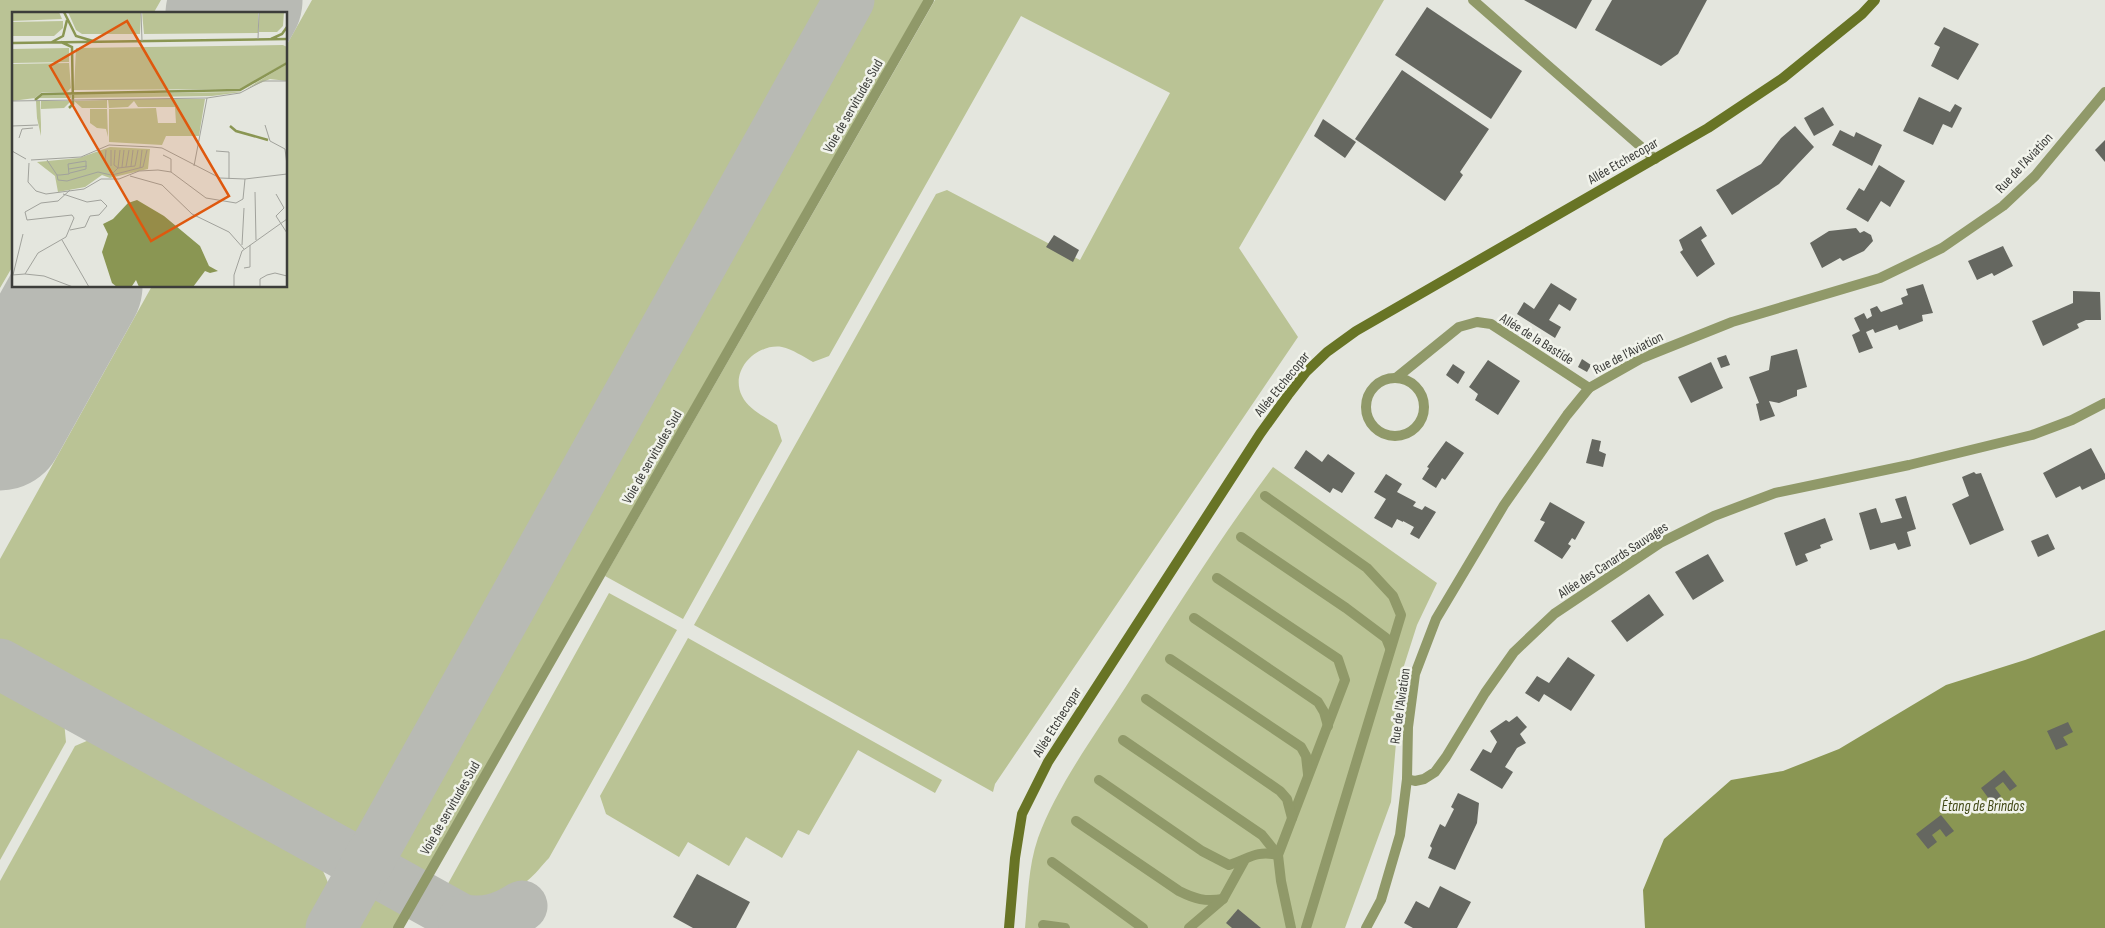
<svg xmlns="http://www.w3.org/2000/svg" width="2105" height="928" viewBox="0 0 2105 928" font-family="'Sofia Sans Condensed',sans-serif">
	<rect width="100%" height="100%" fill="#e4e6de"/>
	<g fill="#bac395">
		<path d="M 0,0 L 161,0 L 153,14 L 14,14 L 14,264 L 0,288 Z"/>
		<path d="M 312,0 L 837,0 L 374,827 L 366,837 L 354,839 L 341,836 L 0,647 L 0,559 L 152,286 L 286,286 L 286,46 Z"/>
		<path d="M 861,0 L 924,0 L 421,879 L 382,858 Z"/>
		<path d="M 935,0 L 1384,0 L 1239,248 L 1298,337 L 995,784 L 993,792 L 694,625 L 936,194 L 947,190 L 1080,260 L 1170,93 L 1021,16 L 829,356 L 813,362 C 804,357 792,349 782,347 C 757,343 729,370 742,396 C 749,410 764,416 777,425 L 782,441 L 683,619 L 605,576 Z"/>
		<path d="M 1273,467 L 1437,583 L 1417,625 L 1402,672 L 1391,802 L 1345,928 L 1025,928 C 1028,898 1028,867 1038,838 C 1056,788 1096,733 1125,688 C 1173,613 1220,538 1273,467 Z"/>
		<path d="M 609,593 L 677,630 L 549,858 C 542,865 535,875 527,881 C 503,897 470,902 444,891 Z"/>
		<path d="M 688,638 L 942,780 L 935,793 L 858,750 L 809,835 L 798,830 L 782,858 L 746,837 L 729,866 L 688,842 L 679,857 L 606,814 L 600,796 Z"/>
		<path d="M 0,683 L 64,721 L 66,742 L 0,860 Z"/>
		<path d="M 96,737 L 313,854 C 330,881 338,898 321,928 L 0,928 L 0,881 L 75,746 Z"/>
		<path d="M 366,886 L 405,908 L 393,928 L 342,928 Z"/>
	</g>
	<path fill="#8a9653" d="M 2105,630 L 2105,928 L 1645,928 L 1643,890 L 1664,839 L 1731,780 L 1783,771 L 1839,749 L 1946,685 L 2025,660 Z"/>
	<g fill="none" stroke-linecap="round" stroke-linejoin="round">
		<g stroke="#b8bab4" stroke-width="51">
			<path d="M 0,424 L 7,413"/>
			<path d="M 0,664 L 463,920 L 470,928"/>
			<path d="M 463,920 C 486,923 502,919 522,906"/>
			<path d="M 331,928 L 849,0"/>
		</g>
		<g stroke="#b8bab4" stroke-width="129">
			<path d="M 230,14 L 238,0"/>
			<path d="M 0,426 L 78,286"/>
		</g>
	</g>
	<g fill="#656760">
		<path d="M 1524,0 L 1592,0 L 1576,29 Z"/>
		<path d="M 1612,0 L 1707,0 L 1678,54 L 1661,66 L 1595,30 Z"/>
		<path d="M 1427,7 L 1522,71 L 1491,119 L 1395,55 Z"/>
		<path d="M 1944,27 L 1979,44 L 1958,80 L 1931,66 L 1940,47 L 1934,44 Z"/>
		<path d="M 1402,70 L 1489,129 L 1460,172 L 1463,175 L 1445,201 L 1355,139 Z"/>
		<path d="M 1919,97 L 1950,112 L 1955,104 L 1962,108 L 1952,128 L 1943,124 L 1933,145 L 1903,131 Z"/>
		<path d="M 1823,107 L 1834,125 L 1814,136 L 1804,118 Z"/>
		<path d="M 1323,119 L 1356,142 L 1345,158 L 1314,136 Z"/>
		<path d="M 1795,126 L 1814,147 L 1779,184 L 1732,215 L 1716,190 L 1761,164 L 1781,138 Z"/>
		<path d="M 1840,130 L 1854,137 L 1856,132 L 1882,145 L 1872,166 L 1832,145 Z"/>
		<path d="M 2105,140 L 2105,162 L 2095,150 Z"/>
		<path d="M 1879,165 L 1905,181 L 1890,207 L 1881,201 L 1868,222 L 1846,209 L 1859,188 L 1864,191 Z"/>
		<path d="M 1701,226 L 1707,236 L 1701,240 L 1715,264 L 1697,277 L 1680,252 L 1683,250 L 1679,240 Z"/>
		<path d="M 1856,228 L 1860,233 L 1864,231 L 1871,235 L 1873,241 L 1864,251 L 1843,261 L 1840,258 L 1822,268 L 1810,243 L 1829,231 Z"/>
		<path d="M 1054,235 L 1079,250 L 1073,262 L 1046,247 Z"/>
		<path d="M 2003,246 L 2013,266 L 1994,276 L 1992,273 L 1977,280 L 1968,261 Z"/>
		<path d="M 1551,283 L 1577,299 L 1570,311 L 1559,304 L 1549,320 L 1561,327 L 1555,338 L 1517,314 L 1524,302 L 1534,309 Z"/>
		<path d="M 1923,284 L 1933,313 L 1922,315 L 1923,321 L 1899,330 L 1897,325 L 1875,333 L 1873,329 L 1866,332 L 1873,348 L 1859,353 L 1852,335 L 1860,331 L 1854,318 L 1864,313 L 1867,319 L 1872,316 L 1870,309 L 1877,306 L 1881,312 L 1903,304 L 1901,298 L 1908,295 L 1906,289 Z"/>
		<path d="M 2073,291 L 2100,292 L 2101,320 L 2086,320 L 2077,324 L 2079,328 L 2043,346 L 2032,321 L 2073,303 Z"/>
		<path d="M 1797,349 L 1807,387 L 1797,390 L 1797,396 L 1779,403 L 1769,401 L 1775,416 L 1760,421 L 1756,404 L 1759,403 L 1749,377 L 1769,370 L 1771,356 Z"/>
		<path d="M 1726,355 L 1730,365 L 1721,368 L 1717,358 Z"/>
		<path d="M 1582,359 L 1591,365 L 1587,372 L 1578,367 Z"/>
		<path d="M 1488,360 L 1520,381 L 1498,415 L 1475,400 L 1478,394 L 1469,387 Z"/>
		<path d="M 1711,362 L 1723,388 L 1691,403 L 1678,377 Z"/>
		<path d="M 1453,364 L 1465,372 L 1458,384 L 1446,375 Z"/>
		<path d="M 1592,439 L 1601,441 L 1599,451 L 1606,454 L 1603,467 L 1586,463 Z"/>
		<path d="M 1446,441 L 1464,453 L 1445,480 L 1442,478 L 1436,488 L 1422,479 L 1429,468 L 1427,467 Z"/>
		<path d="M 2091,448 L 2105,474 L 2105,479 L 2082,490 L 2080,486 L 2056,498 L 2043,473 Z"/>
		<path d="M 1306,450 L 1322,462 L 1328,454 L 1355,473 L 1342,493 L 1333,488 L 1330,493 L 1294,468 Z"/>
		<path d="M 1974,472 L 1976,474 L 1981,473 L 2004,530 L 1970,545 L 1952,504 L 1969,496 L 1962,477 Z"/>
		<path d="M 1386,474 L 1402,484 L 1397,492 L 1416,502 L 1413,506 L 1422,510 L 1425,506 L 1436,512 L 1419,539 L 1410,534 L 1414,527 L 1403,521 L 1403,522 L 1397,519 L 1392,528 L 1374,518 L 1386,499 L 1374,492 Z"/>
		<path d="M 1906,496 L 1916,529 L 1907,532 L 1911,546 L 1898,550 L 1895,543 L 1870,550 L 1859,513 L 1876,508 L 1881,523 L 1902,518 L 1895,499 Z"/>
		<path d="M 1550,502 L 1585,522 L 1575,540 L 1572,538 L 1568,544 L 1571,546 L 1562,559 L 1534,541 L 1545,522 L 1540,520 Z"/>
		<path d="M 1825,518 L 1833,540 L 1820,545 L 1821,548 L 1805,554 L 1808,561 L 1796,566 L 1784,533 Z"/>
		<path d="M 2048,534 L 2055,549 L 2038,557 L 2031,541 Z"/>
		<path d="M 1708,554 L 1724,581 L 1693,600 L 1675,572 Z"/>
		<path d="M 1649,594 L 1664,615 L 1627,642 L 1611,621 Z"/>
		<path d="M 1568,657 L 1595,675 L 1571,711 L 1544,694 L 1539,702 L 1525,693 L 1537,676 L 1549,683 Z"/>
		<path d="M 1517,716 L 1527,727 L 1520,734 L 1526,743 L 1517,748 L 1505,767 L 1513,772 L 1502,789 L 1470,770 L 1483,749 L 1491,753 L 1497,742 L 1490,731 L 1506,720 L 1509,722 Z"/>
		<path d="M 2068,722 L 2073,732 L 2063,737 L 2068,745 L 2056,750 L 2047,731 Z"/>
		<path d="M 2004,770 L 2017,786 L 2010,791 L 2003,782 L 1995,788 L 2001,796 L 1992,803 L 1981,788 Z"/>
		<path d="M 1458,793 L 1479,803 L 1477,823 L 1455,870 L 1428,858 L 1432,848 L 1430,846 L 1440,824 L 1445,827 L 1454,809 L 1451,807 Z"/>
		<path d="M 1941,815 L 1954,831 L 1946,837 L 1940,829 L 1932,835 L 1937,842 L 1928,849 L 1916,834 Z"/>
		<path d="M 697,874 L 750,902 L 736,928 L 693,928 L 673,917 Z"/>
		<path d="M 1440,886 L 1471,902 L 1457,928 L 1413,928 L 1404,923 L 1416,901 L 1429,908 Z"/>
		<path d="M 1238,909 L 1261,928 L 1232,928 L 1226,923 Z"/>
	</g>
	<g fill="none" stroke-linecap="round" stroke-linejoin="round">
		<g stroke="#909969" stroke-width="10">
			<path d="M 1473,0 L 1655,159"/>
			<path d="M 1265,496 L 1367,568 L 1393,596 L 1401,615 L 1306,928"/>
			<path d="M 1241,537 L 1346,608 L 1386,638 L 1390,648"/>
			<path d="M 1217,578 L 1338,659 L 1345,680 L 1278,855 L 1281,881 L 1291,928"/>
			<path d="M 1194,618 L 1318,702 L 1324,712 L 1328,726"/>
			<path d="M 1170,659 L 1301,747 L 1306,756 L 1308,774"/>
			<path d="M 1146,699 L 1280,791 L 1287,799 L 1292,818"/>
			<path d="M 1123,740 L 1262,835 L 1278,855"/>
			<path d="M 1099,780 L 1202,851 L 1229,865 C 1249,859 1255,850 1278,855"/>
			<path d="M 1076,821 L 1179,891 C 1195,899 1205,902 1223,899"/>
			<path d="M 1052,862 L 1143,928"/>
			<path d="M 1043,925 L 1065,928"/>
			<path d="M 398,928 L 929,0"/>
			<path d="M 1189,928 L 1223,899 L 1244,861"/>
		</g>
		<g stroke="#909969" stroke-width="10">
			<circle cx="1395" cy="407" r="29"/>
			<path d="M 1396,378 L 1459,327 L 1477,322 L 1491,324 L 1589,388"/>
			<path d="M 1407,779 L 1415,781 L 1424,779 L 1435,772 L 1446,757 L 1485,693 L 1514,652 L 1554,614 L 1660,543 L 1714,516 L 1775,493 L 1909,465 L 2032,435 L 2072,420 L 2105,403"/>
			<path d="M 1366,928 L 1381,900 L 1400,835 L 1407,779 L 1408,727 L 1415,674 L 1436,619 L 1504,505 L 1567,415 L 1589,388 L 1642,358 L 1732,322 L 1880,278 L 1942,248 L 2003,206 L 2035,176 L 2105,92"/>
		</g>
		<path stroke="#687425" stroke-width="10" d="M 1009,928 L 1015,858 L 1022,814 L 1048,762 L 1260,434 L 1288,395 L 1306,372 L 1327,352 L 1356,331 L 1708,128 L 1783,78 L 1862,14 L 1875,0"/>
	</g>
	<g text-anchor="middle" dominant-baseline="central" stroke-width="5" stroke-linejoin="round" paint-order="stroke">
		<g font-size="14" fill="#3c3d3a" stroke="#f1f3eb">
			<text transform="translate(853 106) rotate(-60)">Voie de servitudes Sud</text>
			<text transform="translate(1623 161) rotate(-30)">Allée Etchecopar</text>
			<text transform="translate(2024 163) rotate(-47)">Rue de l'Aviation</text>
			<text transform="translate(1537 339) rotate(32)">Allée de la Bastide</text>
			<text transform="translate(1628 353) rotate(-27)">Rue de l'Aviation</text>
			<text transform="translate(1282 384) rotate(-51)">Allée Etchecopar</text>
			<text transform="translate(652 457) rotate(-60)">Voie de servitudes Sud</text>
			<text transform="translate(1613 560) rotate(-33)">Allée des Canards Sauvages</text>
			<text transform="translate(1400 706) rotate(-82)">Rue de l'Aviation</text>
			<text transform="translate(1057 722) rotate(-58)">Allée Etchecopar</text>
			<text transform="translate(450 808) rotate(-60)">Voie de servitudes Sud</text>
		</g>
		<g font-size="15" font-style="italic" fill="#414815" stroke="#f1f3eb">
			<text x="1983" y="806">Étang de Brindos</text>
		</g>
	</g>
	<g transform="translate(12 12)">
		<rect width="275" height="275" fill="#e4e6de"/>
		<path d="M 0,0 L 47,0 L 50,7 L 0,9 ZM 56,0 L 129,0 L 128,22 L 70,22 L 64,18 ZM 130,0 L 246,0 L 246,21 L 132,22 ZM 247,0 L 272,0 L 271,14 L 265,20 L 247,20 ZM 51,9 L 51,16 L 42,24 L 0,24 L 0,10 ZM 271,33 L 275,35 L 275,50 L 229,77 L 62,78 L 64,36 ZM 57,36 L 57,50 L 0,51 L 0,37 ZM 0,52 L 57,51 L 59,76 L 55,80 L 30,80 L 23,86 L 0,89 ZM 275,52 L 275,69 L 258,67 L 234,77 ZM 230,80 L 200,84 L 62,86 L 62,82 ZM 59,82 L 59,86 L 25,86 L 30,83 ZM 96,87 L 193,87 L 187,124 L 154,124 L 150,133 L 97,130 L 97,97 L 144,96 L 146,111 L 164,111 L 163,95 L 126,95 L 122,89 L 116,95 L 97,96 ZM 28,88 L 28,112 L 29,89 L 59,89 L 52,96 L 29,97 L 29,124 L 25,106 L 24,89 ZM 95,88 L 95,96 L 70,96 L 62,89 ZM 78,97 L 95,97 L 96,125 L 94,117 L 85,116 L 78,111 ZM 98,135 L 138,137 L 136,157 L 98,166 L 90,163 L 73,175 L 46,180 L 43,164 L 25,150 L 67,146 Z" fill="#bac395"/>
		<path d="M 125,188 L 152,204 L 188,234 L 197,254 L 206,259 L 198,261 L 193,259 L 181,275 L 127,275 L 124,268 L 120,274 L 105,275 L 100,271 L 90,240 L 96,222 L 91,212 L 101,207 L 116,191 Z" fill="#8a9653"/>
		<path fill="none" stroke="#8a9653" stroke-width="2.5" d="M 52,0 L 64,24 L 81,29M 259,27 L 270,22 L 275,15M 40,30 L 51,24 L 55,8M 49,30 L 60,35 L 61,92 L 57,96M 0,31 L 275,27M 23,88 L 30,82 L 228,78 L 275,51M 218,114 L 224,119 L 256,128"/>
		<path fill="none" stroke="#a1a29c" stroke-width="1" d="M 129,0 L 130,29M 246,27 L 247,0M 0,89 L 195,86 L 228,81 L 251,69 L 275,69M 253,113 L 258,129 L 273,137 L 275,153M 0,114 L 26,113M 7,126 L 10,117 L 21,116M 99,138 L 99,154M 103,138 L 102,153 L 106,156M 0,139 L 14,147M 204,139 L 217,140 L 217,167M 88,140 L 93,150 L 94,138M 151,143 L 159,147 L 159,160M 19,148 L 69,145 L 97,133 L 140,135 L 150,136 L 208,166 L 233,167 L 275,162M 35,148 L 45,163M 17,151 L 16,170 L 24,179 L 34,182 L 72,177 L 89,167 L 107,167 L 127,159 L 146,158 L 159,160 L 194,186 L 224,191 L 231,187 L 233,167M 119,154 L 121,138M 182,154 L 195,86M 110,155 L 112,138M 114,155 L 117,138M 106,156 L 108,138M 128,156 L 130,138M 57,157 L 75,154M 57,162 L 56,152 L 74,149 L 74,157 L 58,161 L 57,162 L 48,163 L 45,163 L 46,168 L 55,169 L 86,160 L 99,163 L 106,156 L 123,154 L 126,138M 100,163 L 131,155 L 135,138M 118,164 L 150,173 L 180,202 L 217,220 L 232,237M 243,180 L 244,228M 51,182 L 75,190 L 89,188 L 95,194 L 87,203 L 78,204 L 73,215 L 58,218M 264,182 L 272,196 L 264,204 L 275,221M 50,228 L 77,275M 230,233 L 232,196M 232,256 L 238,255 L 238,233M 13,262 L 32,264 L 61,275M 0,263 L 13,262 L 26,241 L 54,225 L 62,206 L 60,203 L 15,208 L 13,200 L 29,191 L 46,189 L 58,178M 1,263 L 11,222M 222,275 L 222,263 L 230,239 L 275,207M 248,275 L 248,267 L 255,263 L 263,261 L 275,264"/>
		<path fill="#df580e" fill-opacity="0.15" stroke="#df580e" stroke-width="2.5" d="M 115,9 L 217,184 L 139,229 L 38,54 Z"/>
		<rect width="275" height="275" fill="none" stroke="#3c3d3a" stroke-width="2.5"/>
	</g>
</svg>
